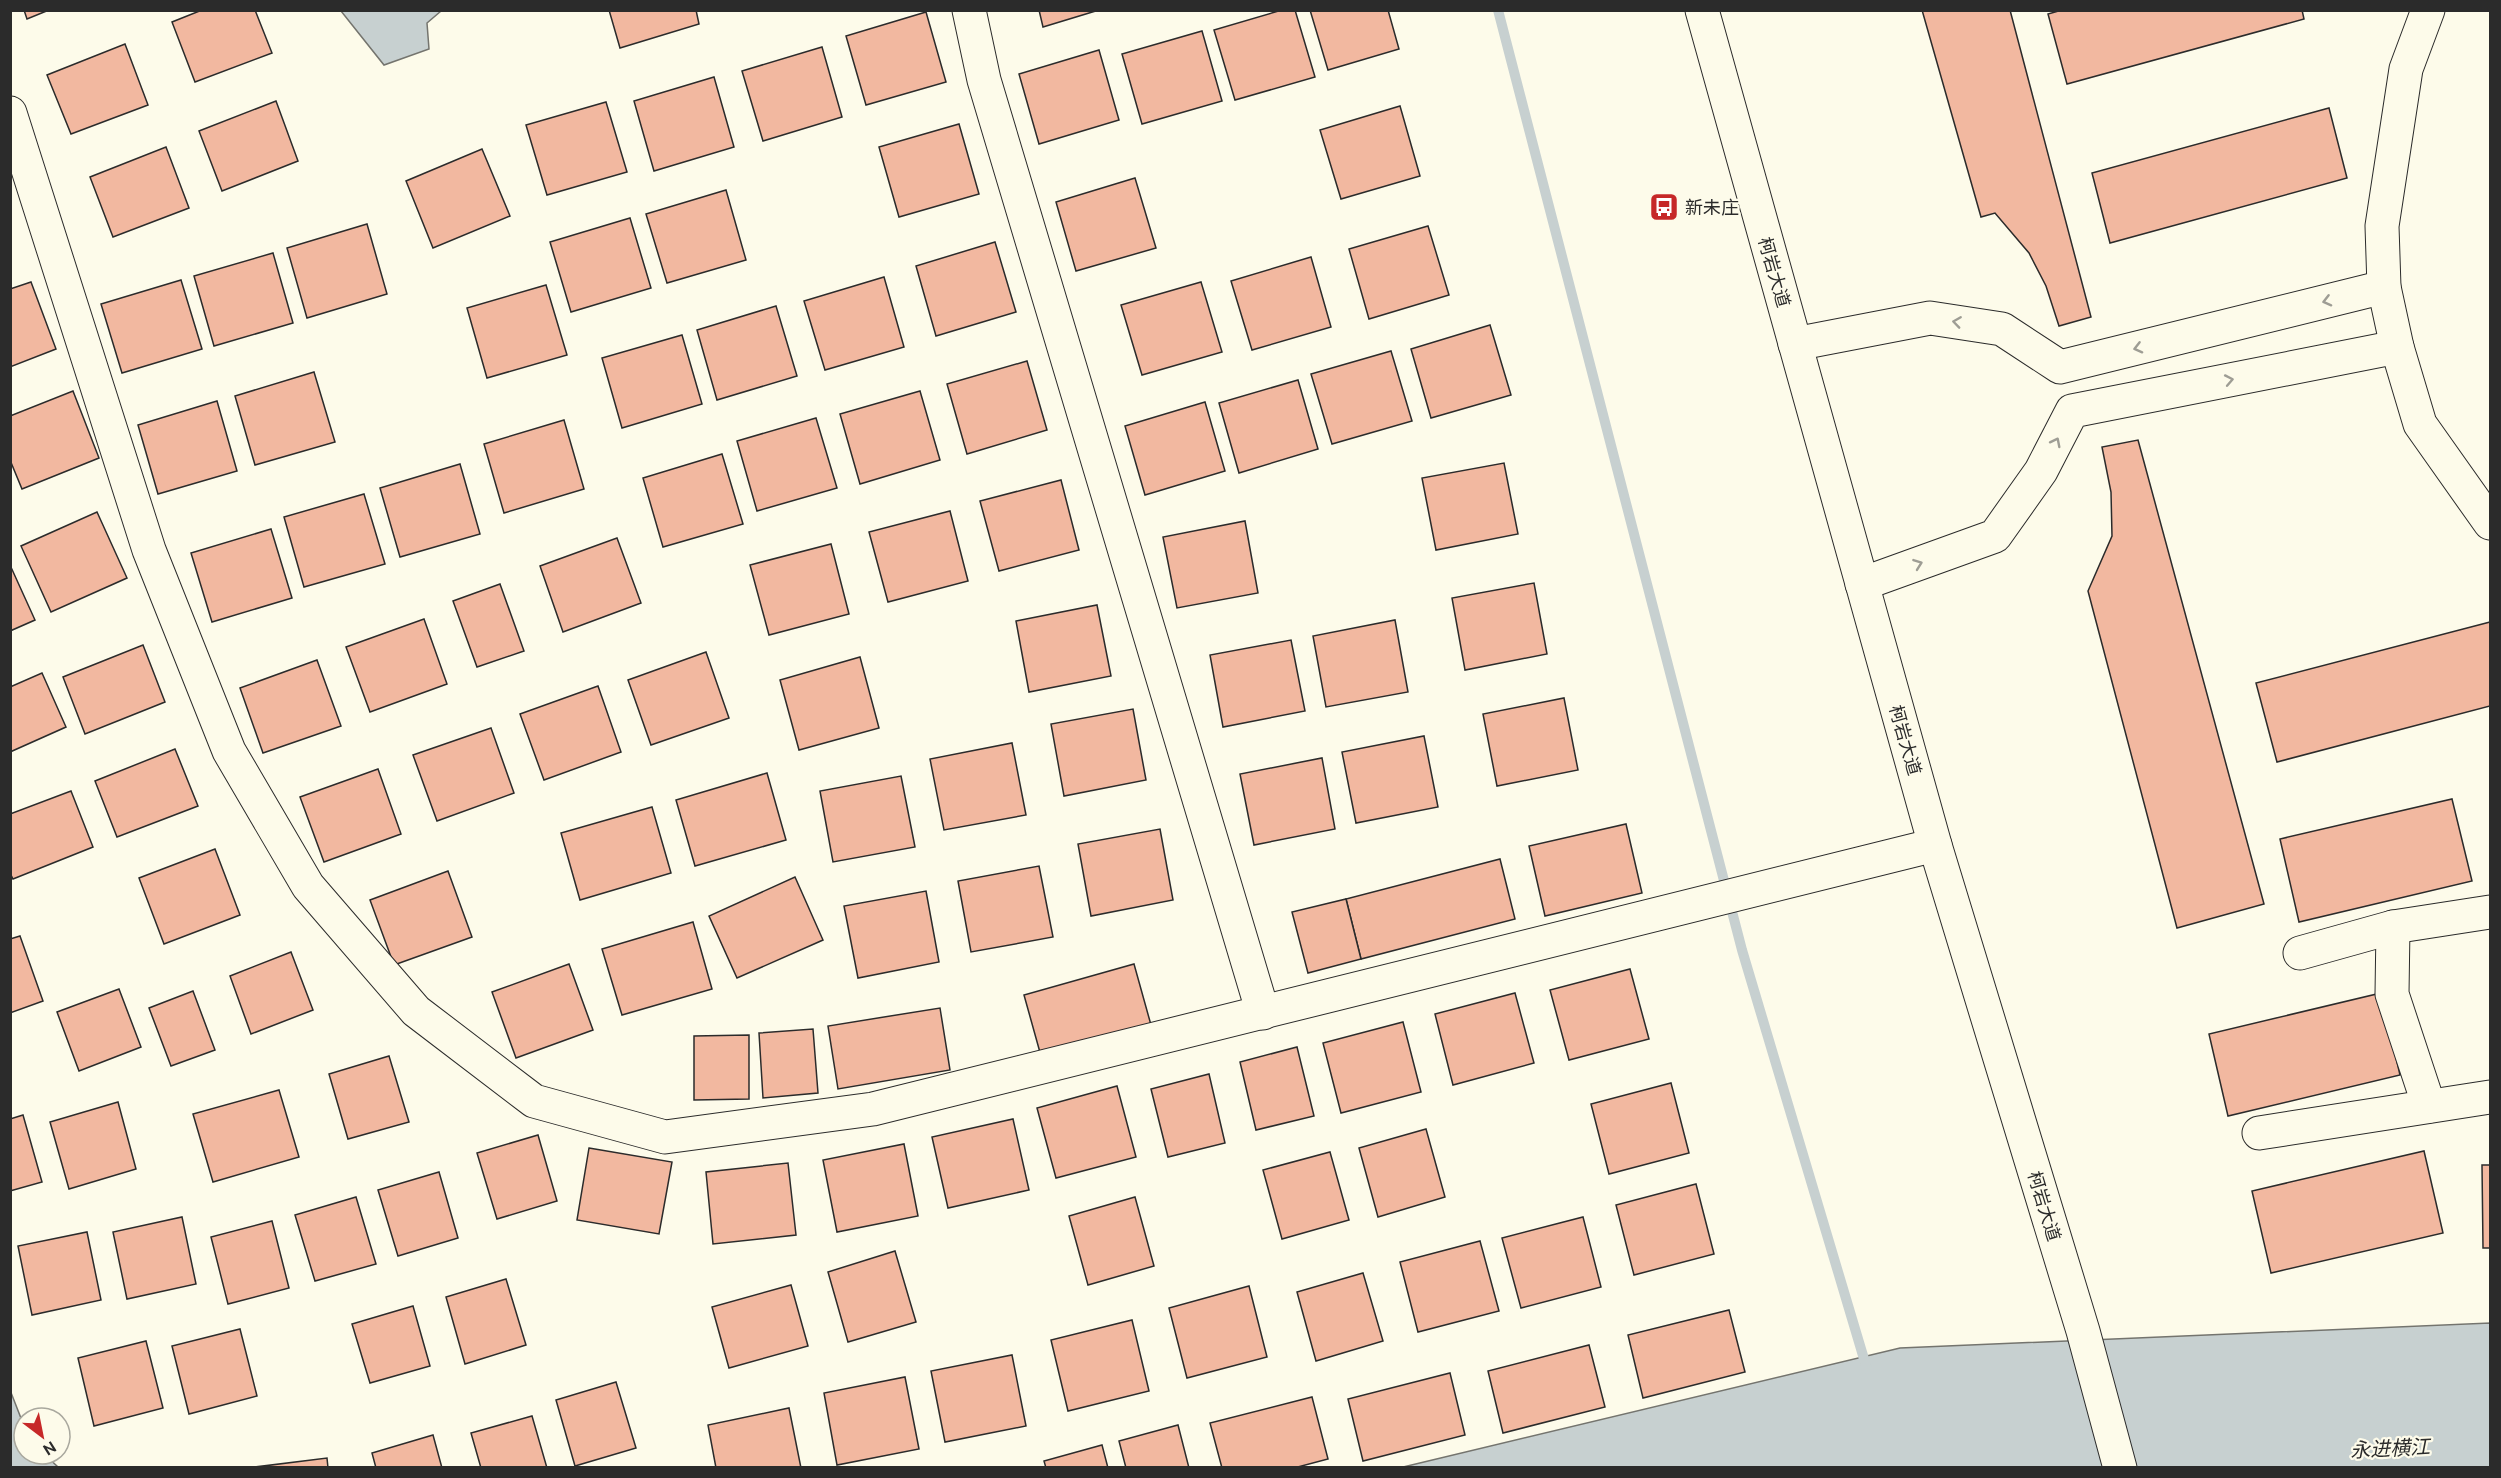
<svg xmlns="http://www.w3.org/2000/svg" width="2501" height="1478" viewBox="0 0 2501 1478" font-family="Ubuntu,'Noto Sans SC',sans-serif">
	<rect width="100%" height="100%" fill="#fdfbea"/>
	<g fill="#c7d0d0" stroke="#74746e" stroke-width="1.5">
		<path d="M 341,11 L 441,11 L 427,23 L 429,49 L 384,65 Z"/>
		<path d="M 2490,1323 L 2490,1467 L 1399,1468 L 1900,1348 Z"/>
		<path d="M 10,1390 L 24,1426 L 24,1454 L 44,1454 L 58,1467 L 11,1467 Z"/>
	</g>
	<g fill="none" stroke-linecap="round" stroke-linejoin="round">
		<path stroke="#c7d0d0" stroke-width="10" d="M 1498,10 L 1742,950 L 1867,1369"/>
	</g>
	<g fill="#f2b8a0" stroke="#2b2b2b" stroke-width="1.5">
		<path d="M 24,10 L 49,10 L 27,19 Z"/>
		<path d="M 202,10 L 255,10 L 272,53 L 195,82 L 172,22 Z"/>
		<path d="M 609,10 L 696,10 L 699,24 L 620,48 Z"/>
		<path d="M 1039,10 L 1099,10 L 1043,27 Z"/>
		<path d="M 1282,10 L 1295,10 L 1315,77 L 1235,100 L 1214,30 Z"/>
		<path d="M 1310,10 L 1388,10 L 1399,49 L 1328,70 Z"/>
		<path d="M 1922,10 L 2010,10 L 2091,317 L 2059,326 L 2046,286 L 2029,253 L 1995,213 L 1981,217 Z"/>
		<path d="M 2062,10 L 2302,10 L 2304,19 L 2067,84 L 2048,14 Z"/>
		<path d="M 926,12 L 946,82 L 866,105 L 846,36 Z"/>
		<path d="M 1202,31 L 1222,101 L 1142,124 L 1122,54 Z"/>
		<path d="M 125,44 L 148,105 L 71,134 L 47,75 Z"/>
		<path d="M 822,47 L 842,117 L 763,141 L 742,71 Z"/>
		<path d="M 1099,50 L 1119,120 L 1039,144 L 1019,74 Z"/>
		<path d="M 714,77 L 734,147 L 654,171 L 634,101 Z"/>
		<path d="M 276,101 L 298,161 L 222,191 L 199,131 Z"/>
		<path d="M 606,102 L 627,172 L 547,195 L 526,125 Z"/>
		<path d="M 1400,106 L 1420,176 L 1341,199 L 1320,130 Z"/>
		<path d="M 2329,108 L 2347,178 L 2110,243 L 2092,173 Z"/>
		<path d="M 959,124 L 979,194 L 899,217 L 879,147 Z"/>
		<path d="M 166,147 L 189,208 L 113,237 L 90,177 Z"/>
		<path d="M 482,149 L 510,216 L 433,248 L 406,181 Z"/>
		<path d="M 1135,178 L 1156,248 L 1076,271 L 1056,202 Z"/>
		<path d="M 726,190 L 746,260 L 667,283 L 646,214 Z"/>
		<path d="M 630,218 L 651,288 L 571,312 L 550,242 Z"/>
		<path d="M 367,224 L 387,294 L 307,318 L 287,248 Z"/>
		<path d="M 1428,226 L 1449,295 L 1369,319 L 1349,249 Z"/>
		<path d="M 995,242 L 1016,312 L 936,336 L 916,266 Z"/>
		<path d="M 273,253 L 293,323 L 214,346 L 194,276 Z"/>
		<path d="M 1311,257 L 1331,327 L 1252,350 L 1231,281 Z"/>
		<path d="M 884,277 L 904,347 L 825,370 L 804,301 Z"/>
		<path d="M 181,280 L 202,349 L 122,373 L 101,304 Z"/>
		<path d="M 31,282 L 56,349 L 10,367 L 10,289 Z"/>
		<path d="M 1201,282 L 1222,352 L 1142,375 L 1121,305 Z"/>
		<path d="M 546,285 L 567,355 L 487,378 L 467,308 Z"/>
		<path d="M 776,306 L 797,376 L 717,400 L 697,330 Z"/>
		<path d="M 1490,325 L 1511,395 L 1431,418 L 1411,349 Z"/>
		<path d="M 682,335 L 702,404 L 622,428 L 602,358 Z"/>
		<path d="M 1391,351 L 1412,421 L 1332,444 L 1311,374 Z"/>
		<path d="M 1027,361 L 1047,430 L 967,454 L 947,384 Z"/>
		<path d="M 314,372 L 335,442 L 255,465 L 235,396 Z"/>
		<path d="M 1298,380 L 1318,449 L 1239,473 L 1219,403 Z"/>
		<path d="M 73,391 L 99,458 L 22,489 L 10,460 L 10,416 Z"/>
		<path d="M 920,391 L 940,460 L 860,484 L 840,414 Z"/>
		<path d="M 217,401 L 237,471 L 158,494 L 138,425 Z"/>
		<path d="M 1205,402 L 1225,471 L 1145,495 L 1125,426 Z"/>
		<path d="M 816,418 L 837,488 L 757,511 L 737,441 Z"/>
		<path d="M 564,420 L 584,489 L 504,513 L 484,444 Z"/>
		<path d="M 2138,440 L 2264,904 L 2177,928 L 2088,591 L 2112,536 L 2111,492 L 2102,447 Z"/>
		<path d="M 722,454 L 743,524 L 663,547 L 643,478 Z"/>
		<path d="M 1504,463 L 1518,534 L 1436,550 L 1422,478 Z"/>
		<path d="M 460,464 L 480,534 L 400,557 L 380,488 Z"/>
		<path d="M 1061,480 L 1079,550 L 999,571 L 980,501 Z"/>
		<path d="M 364,494 L 385,564 L 304,587 L 284,517 Z"/>
		<path d="M 950,511 L 968,581 L 888,602 L 869,532 Z"/>
		<path d="M 97,512 L 127,578 L 51,612 L 21,546 Z"/>
		<path d="M 1245,521 L 1258,593 L 1177,608 L 1163,537 Z"/>
		<path d="M 271,529 L 292,598 L 212,622 L 191,553 Z"/>
		<path d="M 617,538 L 641,603 L 563,632 L 540,566 Z"/>
		<path d="M 831,544 L 849,614 L 769,635 L 750,565 Z"/>
		<path d="M 10,565 L 35,620 L 10,631 Z"/>
		<path d="M 1534,583 L 1547,654 L 1465,670 L 1452,598 Z"/>
		<path d="M 500,584 L 524,651 L 477,667 L 453,601 Z"/>
		<path d="M 1097,605 L 1111,676 L 1029,692 L 1016,621 Z"/>
		<path d="M 424,619 L 447,684 L 370,712 L 346,647 Z"/>
		<path d="M 1395,620 L 1408,692 L 1326,707 L 1313,636 Z"/>
		<path d="M 2490,622 L 2490,706 L 2277,762 L 2256,683 Z"/>
		<path d="M 1291,640 L 1305,711 L 1223,727 L 1210,655 Z"/>
		<path d="M 143,645 L 165,702 L 85,734 L 63,677 Z"/>
		<path d="M 706,652 L 729,718 L 651,745 L 628,680 Z"/>
		<path d="M 860,657 L 879,728 L 799,750 L 780,680 Z"/>
		<path d="M 317,660 L 341,726 L 263,753 L 240,688 Z"/>
		<path d="M 42,673 L 66,727 L 10,752 L 10,687 Z"/>
		<path d="M 598,686 L 621,752 L 544,780 L 520,714 Z"/>
		<path d="M 1564,698 L 1578,770 L 1497,786 L 1483,714 Z"/>
		<path d="M 1133,709 L 1146,780 L 1064,796 L 1051,724 Z"/>
		<path d="M 491,728 L 514,793 L 437,821 L 413,755 Z"/>
		<path d="M 1424,736 L 1438,807 L 1356,823 L 1342,752 Z"/>
		<path d="M 1012,743 L 1026,815 L 944,830 L 930,759 Z"/>
		<path d="M 175,749 L 198,806 L 117,837 L 95,781 Z"/>
		<path d="M 1322,758 L 1335,829 L 1254,845 L 1240,774 Z"/>
		<path d="M 378,769 L 401,834 L 324,862 L 300,797 Z"/>
		<path d="M 767,773 L 786,840 L 695,866 L 676,800 Z"/>
		<path d="M 901,776 L 915,847 L 833,862 L 820,791 Z"/>
		<path d="M 71,791 L 93,847 L 13,879 L 10,873 L 10,814 Z"/>
		<path d="M 2452,799 L 2472,881 L 2299,922 L 2280,839 Z"/>
		<path d="M 652,807 L 671,873 L 580,900 L 561,833 Z"/>
		<path d="M 1626,824 L 1642,893 L 1545,916 L 1529,846 Z"/>
		<path d="M 1160,829 L 1173,900 L 1091,916 L 1078,844 Z"/>
		<path d="M 215,849 L 240,915 L 164,944 L 139,878 Z"/>
		<path d="M 1500,859 L 1515,919 L 1361,959 L 1346,899 Z"/>
		<path d="M 1039,866 L 1053,937 L 971,952 L 958,881 Z"/>
		<path d="M 448,871 L 472,937 L 394,965 L 370,900 Z"/>
		<path d="M 795,877 L 823,940 L 737,978 L 709,916 Z"/>
		<path d="M 926,891 L 939,962 L 858,978 L 844,906 Z"/>
		<path d="M 1346,899 L 1361,959 L 1308,973 L 1292,912 Z"/>
		<path d="M 693,922 L 712,989 L 622,1015 L 602,949 Z"/>
		<path d="M 20,936 L 43,1001 L 10,1013 L 10,939 Z"/>
		<path d="M 291,952 L 313,1010 L 251,1034 L 230,976 Z"/>
		<path d="M 569,964 L 593,1030 L 516,1058 L 492,992 Z"/>
		<path d="M 1134,964 L 1151,1025 L 1041,1056 L 1024,995 Z"/>
		<path d="M 1630,969 L 1649,1039 L 1569,1060 L 1550,990 Z"/>
		<path d="M 119,989 L 141,1047 L 79,1071 L 57,1012 Z"/>
		<path d="M 193,991 L 215,1050 L 171,1066 L 149,1008 Z"/>
		<path d="M 1515,993 L 1534,1063 L 1453,1085 L 1435,1014 Z"/>
		<path d="M 2381,993 L 2400,1075 L 2228,1116 L 2209,1034 Z"/>
		<path d="M 940,1008 L 950,1070 L 838,1089 L 828,1026 Z"/>
		<path d="M 1403,1022 L 1421,1092 L 1341,1113 L 1323,1043 Z"/>
		<path d="M 813,1029 L 818,1093 L 763,1098 L 759,1033 Z"/>
		<path d="M 749,1035 L 749,1099 L 694,1100 L 694,1036 Z"/>
		<path d="M 1297,1047 L 1314,1116 L 1256,1130 L 1240,1062 Z"/>
		<path d="M 389,1056 L 409,1122 L 348,1139 L 329,1074 Z"/>
		<path d="M 1209,1074 L 1225,1143 L 1168,1157 L 1151,1089 Z"/>
		<path d="M 1671,1083 L 1689,1153 L 1609,1174 L 1591,1104 Z"/>
		<path d="M 1117,1086 L 1136,1157 L 1056,1178 L 1037,1108 Z"/>
		<path d="M 279,1090 L 299,1157 L 213,1182 L 193,1114 Z"/>
		<path d="M 118,1102 L 136,1169 L 69,1189 L 50,1122 Z"/>
		<path d="M 23,1115 L 42,1182 L 10,1191 L 10,1119 Z"/>
		<path d="M 1013,1119 L 1029,1190 L 948,1208 L 932,1137 Z"/>
		<path d="M 1426,1129 L 1445,1197 L 1378,1217 L 1359,1148 Z"/>
		<path d="M 538,1135 L 557,1201 L 497,1219 L 477,1153 Z"/>
		<path d="M 904,1144 L 918,1216 L 837,1232 L 823,1160 Z"/>
		<path d="M 589,1148 L 672,1162 L 659,1234 L 577,1220 Z"/>
		<path d="M 2424,1151 L 2443,1233 L 2271,1273 L 2252,1191 Z"/>
		<path d="M 1330,1152 L 1349,1220 L 1282,1239 L 1263,1170 Z"/>
		<path d="M 788,1163 L 796,1235 L 713,1244 L 706,1172 Z"/>
		<path d="M 2482,1165 L 2490,1165 L 2490,1248 L 2483,1248 Z"/>
		<path d="M 439,1172 L 458,1238 L 398,1256 L 378,1190 Z"/>
		<path d="M 1696,1184 L 1714,1254 L 1634,1275 L 1616,1205 Z"/>
		<path d="M 356,1197 L 376,1264 L 315,1281 L 295,1215 Z"/>
		<path d="M 1135,1197 L 1154,1266 L 1088,1285 L 1069,1216 Z"/>
		<path d="M 182,1217 L 196,1284 L 127,1299 L 113,1232 Z"/>
		<path d="M 1583,1217 L 1601,1287 L 1521,1308 L 1502,1238 Z"/>
		<path d="M 272,1221 L 289,1288 L 228,1304 L 211,1237 Z"/>
		<path d="M 87,1232 L 101,1300 L 32,1315 L 18,1246 Z"/>
		<path d="M 1480,1241 L 1499,1311 L 1418,1332 L 1400,1262 Z"/>
		<path d="M 895,1251 L 916,1322 L 848,1342 L 828,1272 Z"/>
		<path d="M 1363,1273 L 1383,1341 L 1316,1361 L 1297,1292 Z"/>
		<path d="M 506,1279 L 526,1345 L 465,1364 L 446,1297 Z"/>
		<path d="M 791,1285 L 808,1346 L 729,1368 L 712,1307 Z"/>
		<path d="M 1249,1286 L 1267,1357 L 1187,1378 L 1169,1308 Z"/>
		<path d="M 413,1306 L 430,1366 L 370,1383 L 352,1324 Z"/>
		<path d="M 1729,1310 L 1745,1372 L 1643,1398 L 1628,1335 Z"/>
		<path d="M 1132,1320 L 1149,1391 L 1068,1411 L 1051,1340 Z"/>
		<path d="M 240,1329 L 257,1396 L 189,1414 L 172,1346 Z"/>
		<path d="M 146,1341 L 163,1408 L 94,1426 L 78,1358 Z"/>
		<path d="M 1589,1345 L 1605,1407 L 1503,1433 L 1488,1371 Z"/>
		<path d="M 1012,1355 L 1026,1426 L 945,1442 L 931,1371 Z"/>
		<path d="M 1450,1373 L 1465,1435 L 1363,1461 L 1348,1399 Z"/>
		<path d="M 905,1377 L 919,1449 L 837,1465 L 824,1393 Z"/>
		<path d="M 616,1382 L 636,1448 L 575,1466 L 556,1400 Z"/>
		<path d="M 1312,1397 L 1328,1459 L 1294,1468 L 1222,1468 L 1210,1423 Z"/>
		<path d="M 789,1408 L 801,1468 L 716,1468 L 708,1425 Z"/>
		<path d="M 532,1416 L 547,1468 L 481,1468 L 471,1433 Z"/>
		<path d="M 1178,1425 L 1189,1468 L 1126,1468 L 1119,1441 Z"/>
		<path d="M 433,1435 L 442,1468 L 376,1468 L 372,1453 Z"/>
		<path d="M 1102,1445 L 1108,1468 L 1046,1468 L 1044,1461 Z"/>
		<path d="M 327,1458 L 328,1468 L 247,1468 Z"/>
	</g>
	<g fill="none" stroke-linecap="round" stroke-linejoin="round">
		<g stroke="#2b2b2b" stroke-width="35">
			<g id="minor">
				<path d="M 969,10 L 984,80 L 1263,1013"/>
				<path d="M 1702,10 L 1935,845 L 2083,1331 L 2120,1468"/>
				<path d="M 2428,10 L 2406,69 L 2382,226 L 2384,287 L 2397,347 L 2420,424 L 2490,523"/>
				<path d="M 10,113 L 149,550 L 229,751 L 308,886 L 416,1011 L 534,1101 L 665,1137 L 873,1109 L 1935,845"/>
				<path d="M 1795,344 L 1930,318 L 2002,329 L 2060,367 L 2384,287"/>
				<path d="M 1862,584 L 1995,536 L 2041,471 L 2072,411 L 2397,347"/>
				<path d="M 2393,927 L 2392,994 L 2429,1106"/>
				<path d="M 2300,953 L 2393,927 L 2490,912"/>
				<path d="M 2259,1133 L 2490,1097"/>
			</g>
		</g>
		<use href="#minor" stroke="#fdfbea" stroke-width="33"/>
	</g>
	<defs><path id="oneway-chevron" d="M-2-3.5L2.5 0L-2 3.5" fill="none" stroke-width="1.6" stroke-linecap="round" stroke-linejoin="round" transform="scale(1.5)"/></defs>
	<g stroke="#9e9d94">
		<use href="#oneway-chevron" transform="translate(2327 301) rotate(166)"/>
		<use href="#oneway-chevron" transform="translate(1957 322) rotate(-172)"/>
		<use href="#oneway-chevron" transform="translate(2138 348) rotate(166)"/>
		<use href="#oneway-chevron" transform="translate(2229 380) rotate(-11)"/>
		<use href="#oneway-chevron" transform="translate(2056 442) rotate(-63)"/>
		<use href="#oneway-chevron" transform="translate(1918 564) rotate(-20)"/>
	</g>
	<defs>
		<g id="bus-square" transform="scale(1.5)"><rect x="-9" y="-9" width="18" height="18" rx="4" fill="#c62828" stroke="#fdfbea"/><path d="M-5-6H5V4H4V6H2V4H-2V6H-4V4H-5ZM-3.5-4V0h7V-4ZM-3.5 1.2v1.5H-2V1.2ZM2 1.2v1.5H3.5V1.2Z" fill="#fff"/></g>
	</defs>
	<g fill-rule="evenodd">
		<use href="#bus-square" x="1664" y="207"/>
	</g>
	<g text-anchor="middle" dominant-baseline="central" stroke-width="4.5" stroke-linejoin="round" paint-order="stroke">
		<g font-size="18" fill="#2b2b2b" stroke="#fdfbea" text-anchor="start">
			<text x="1685" y="207">新未庄</text>
		</g>
		<g font-size="18" fill="#2b2b2b" stroke="#fdfbea">
			<text transform="translate(1775 272) rotate(74)">柯岩大道</text>
			<text transform="translate(1906 740) rotate(74)">柯岩大道</text>
			<text transform="translate(2045 1206) rotate(73)">柯岩大道</text>
		</g>
		<g font-size="20" font-style="italic" fill="#2b2b2b" stroke="#fdfbea">
			<text transform="translate(2390 1448) rotate(-3)">永进横江</text>
		</g>
	</g>
	<rect width="2501" height="1478" fill="none" stroke="#2b2b2b" stroke-width="24"/>
	<g transform="translate(42 1436) rotate(148)"><circle r="28" fill="#fdfbea" stroke="#a9a89e" stroke-width="1.5"/>
	<path d="M0-4.5L10 22L0 15L-10 22Z" fill="#c62828"/>
	<text y="-9" font-size="16" font-weight="bold" text-anchor="middle" fill="#2b2b2b">N</text>
	</g>
</svg>
